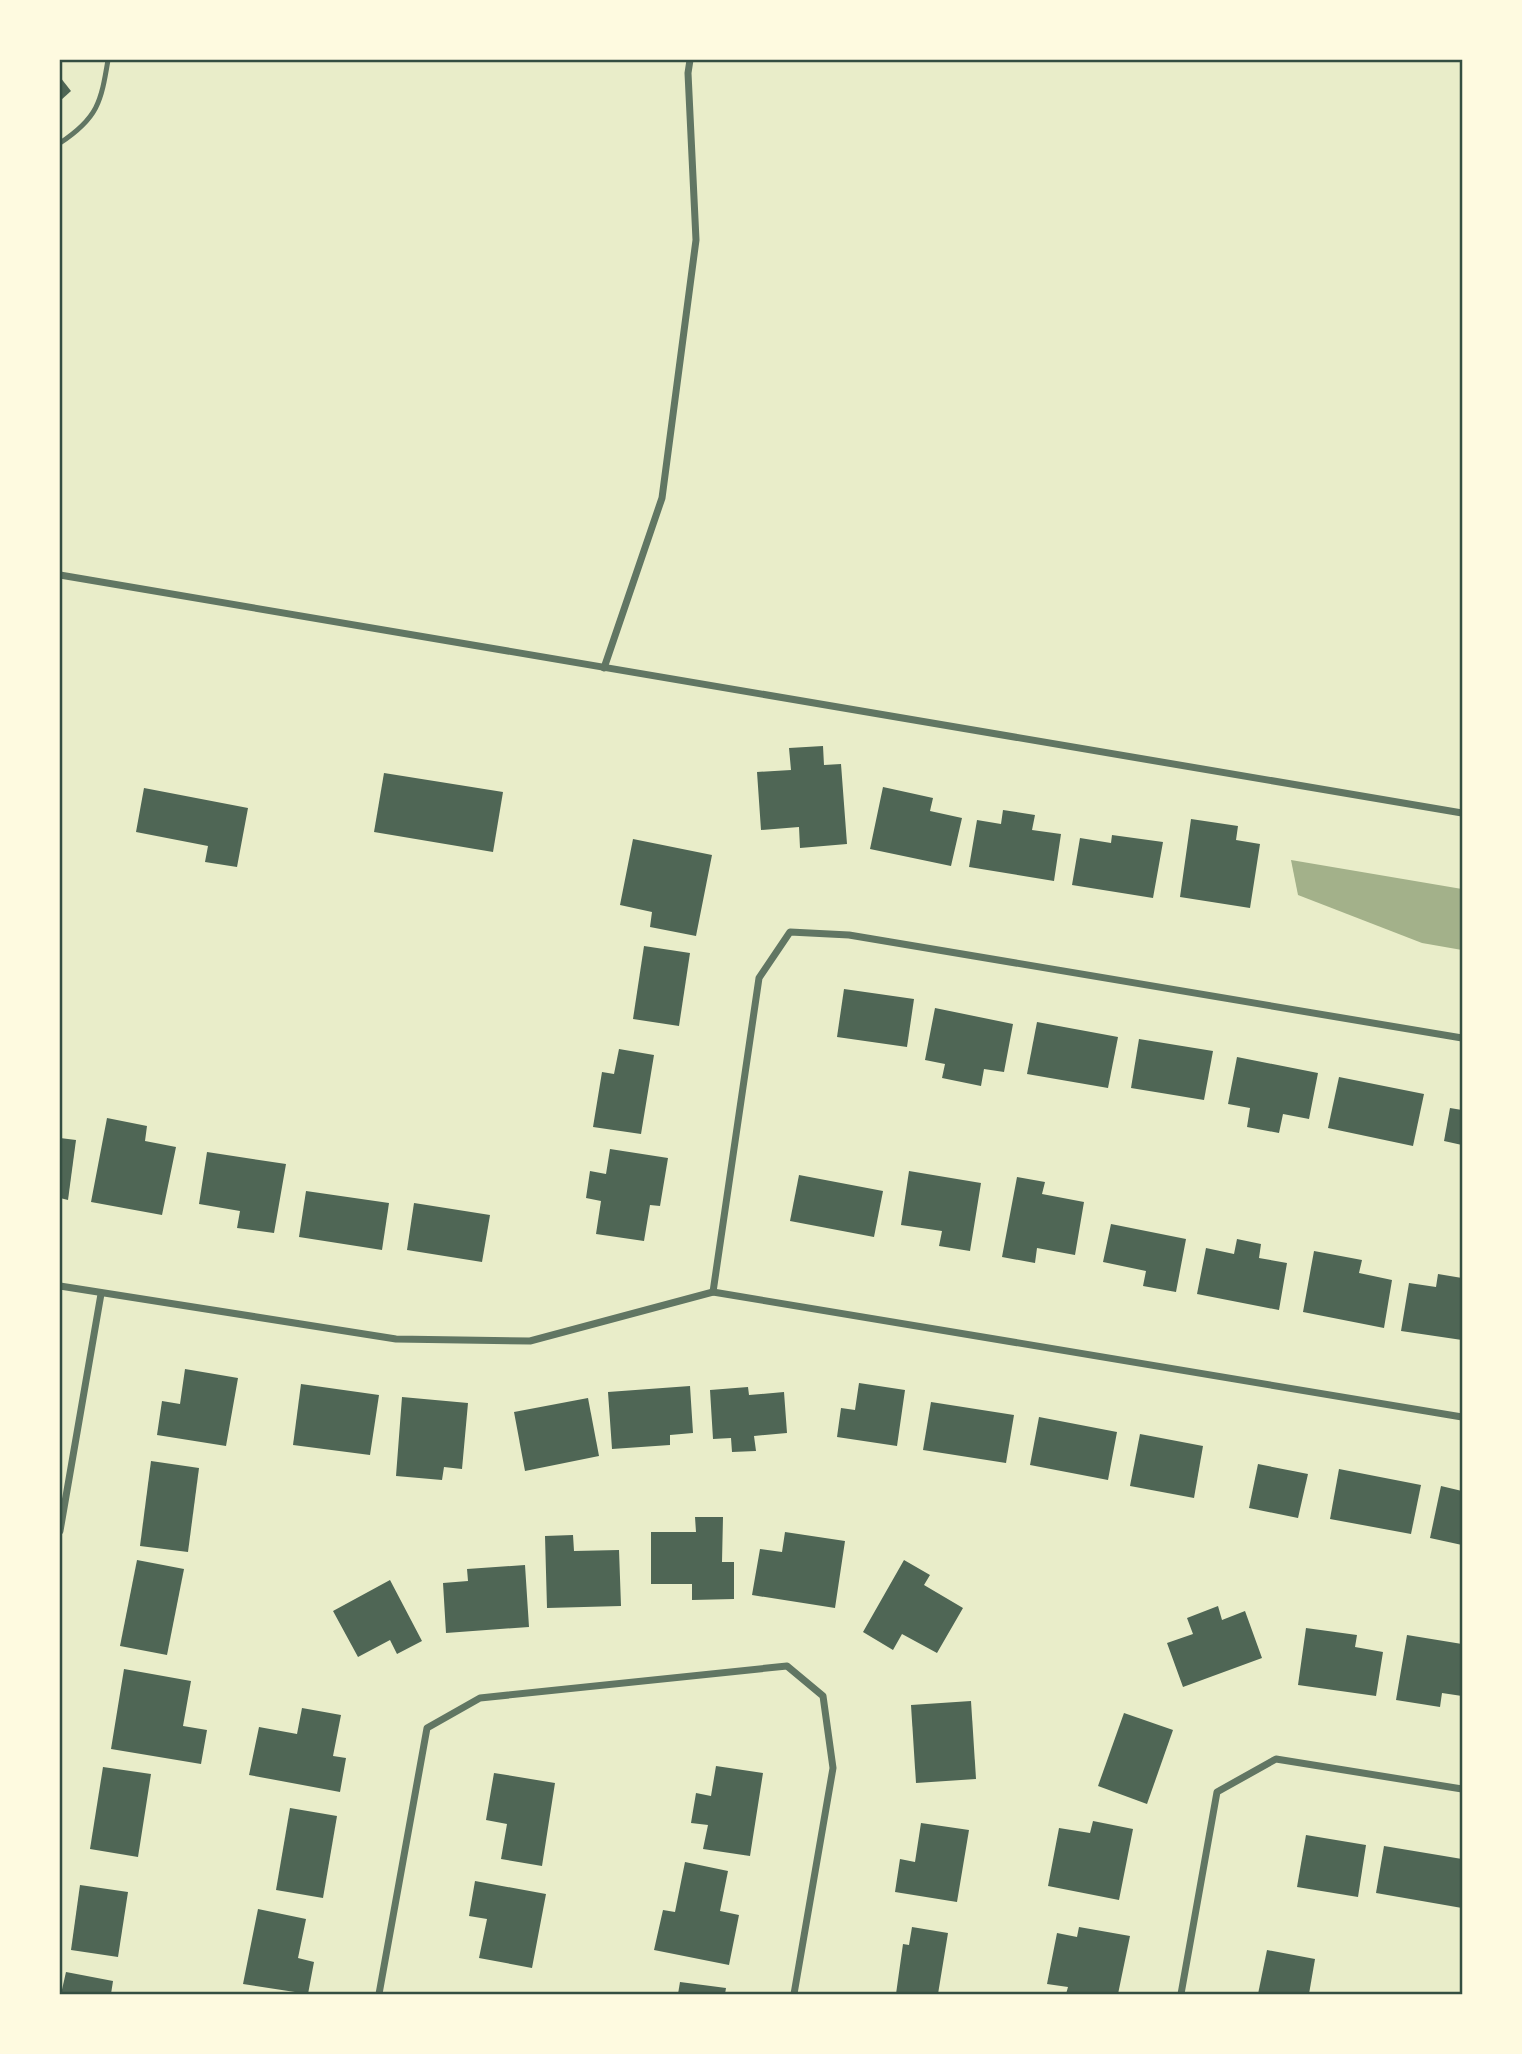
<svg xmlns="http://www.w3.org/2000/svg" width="1522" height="2054" viewBox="0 0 1522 2054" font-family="'Nunito Sans',sans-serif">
	<rect width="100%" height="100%" fill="#e9edc9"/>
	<path fill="#a3b18a" d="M 1291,860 L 1462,889 L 1462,950 L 1422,943 L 1298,895 Z"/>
	<g fill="#4f6655">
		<path d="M 60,77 L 71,91 L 60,101 Z"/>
		<path d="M 823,746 L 824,765 L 841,764 L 847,844 L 800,848 L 799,827 L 761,830 L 757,772 L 791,770 L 789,748 Z"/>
		<path d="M 384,773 L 503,792 L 493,852 L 374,832 Z"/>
		<path d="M 883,787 L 933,798 L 930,811 L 962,818 L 951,866 L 870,849 Z"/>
		<path d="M 144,788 L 248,808 L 237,867 L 205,862 L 208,846 L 136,832 Z"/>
		<path d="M 1003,810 L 1035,815 L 1032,830 L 1061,834 L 1054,881 L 969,867 L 977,820 L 1001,824 Z"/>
		<path d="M 1191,819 L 1238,826 L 1236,840 L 1260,844 L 1250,908 L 1180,897 Z"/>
		<path d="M 1112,835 L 1163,842 L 1153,898 L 1072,885 L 1080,838 L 1111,843 Z"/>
		<path d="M 633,839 L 712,855 L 696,936 L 650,927 L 652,912 L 620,905 Z"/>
		<path d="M 644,946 L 690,953 L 679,1026 L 633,1019 Z"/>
		<path d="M 844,989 L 914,999 L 907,1047 L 837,1037 Z"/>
		<path d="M 935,1008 L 1013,1024 L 1004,1072 L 984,1069 L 981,1086 L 942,1078 L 945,1064 L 925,1060 Z"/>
		<path d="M 1037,1022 L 1118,1037 L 1108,1088 L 1027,1074 Z"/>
		<path d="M 1139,1039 L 1213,1051 L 1204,1100 L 1131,1088 Z"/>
		<path d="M 619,1049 L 654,1055 L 641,1134 L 593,1127 L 602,1072 L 614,1074 Z"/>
		<path d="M 1237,1057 L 1318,1073 L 1309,1119 L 1283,1114 L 1279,1133 L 1247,1127 L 1250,1108 L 1228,1104 Z"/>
		<path d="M 1339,1077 L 1424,1094 L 1413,1146 L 1328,1128 Z"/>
		<path d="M 1450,1108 L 1462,1110 L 1462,1145 L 1444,1141 Z"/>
		<path d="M 107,1118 L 147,1126 L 145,1141 L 176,1147 L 162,1215 L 91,1202 Z"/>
		<path d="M 60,1138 L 76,1140 L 68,1200 L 60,1198 Z"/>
		<path d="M 610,1149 L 668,1158 L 660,1206 L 650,1205 L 644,1241 L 596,1234 L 601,1201 L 586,1198 L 590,1171 L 606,1174 Z"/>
		<path d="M 207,1152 L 286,1164 L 274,1233 L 237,1228 L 240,1211 L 199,1204 Z"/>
		<path d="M 909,1171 L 981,1183 L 970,1251 L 939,1246 L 942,1231 L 901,1225 Z"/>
		<path d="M 799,1175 L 883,1191 L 874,1237 L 790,1221 Z"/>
		<path d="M 1017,1177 L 1045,1182 L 1042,1194 L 1084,1202 L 1075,1255 L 1037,1248 L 1035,1263 L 1002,1257 Z"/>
		<path d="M 306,1191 L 389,1203 L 382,1250 L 299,1237 Z"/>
		<path d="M 414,1203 L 490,1215 L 482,1262 L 407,1250 Z"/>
		<path d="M 1111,1224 L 1186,1239 L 1176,1292 L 1143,1286 L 1146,1271 L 1103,1262 Z"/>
		<path d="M 1237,1239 L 1261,1244 L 1259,1258 L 1287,1263 L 1279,1310 L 1197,1294 L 1206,1248 L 1234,1254 Z"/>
		<path d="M 1314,1251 L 1362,1260 L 1359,1273 L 1392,1280 L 1384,1328 L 1303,1312 Z"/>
		<path d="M 1438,1274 L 1462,1278 L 1462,1340 L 1401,1331 L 1409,1283 L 1436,1287 Z"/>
		<path d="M 185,1369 L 238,1378 L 226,1446 L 157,1435 L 162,1401 L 180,1404 Z"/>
		<path d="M 859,1383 L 905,1390 L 897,1446 L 837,1437 L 841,1408 L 855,1410 Z"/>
		<path d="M 301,1384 L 379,1395 L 370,1455 L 293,1445 Z"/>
		<path d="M 690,1386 L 693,1433 L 670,1435 L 670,1445 L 612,1449 L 608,1392 Z"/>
		<path d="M 748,1387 L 749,1395 L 784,1392 L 787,1433 L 754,1436 L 756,1451 L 732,1452 L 731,1438 L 713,1439 L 710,1390 Z"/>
		<path d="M 402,1397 L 468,1403 L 462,1469 L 444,1467 L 442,1480 L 396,1476 Z"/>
		<path d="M 588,1398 L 599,1456 L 525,1471 L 514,1412 Z"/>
		<path d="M 931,1402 L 1014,1415 L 1006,1463 L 923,1450 Z"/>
		<path d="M 1039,1417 L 1117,1432 L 1108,1480 L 1030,1465 Z"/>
		<path d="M 1140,1434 L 1203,1446 L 1194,1498 L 1130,1486 Z"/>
		<path d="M 151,1461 L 199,1468 L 188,1552 L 140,1546 Z"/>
		<path d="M 1258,1464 L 1308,1474 L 1298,1518 L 1249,1508 Z"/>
		<path d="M 1339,1469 L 1421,1485 L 1411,1534 L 1330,1519 Z"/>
		<path d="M 1441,1486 L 1462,1491 L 1462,1545 L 1430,1538 Z"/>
		<path d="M 695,1517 L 723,1517 L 722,1562 L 734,1562 L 734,1599 L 692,1600 L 692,1584 L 651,1584 L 651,1532 L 696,1532 Z"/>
		<path d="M 785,1532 L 845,1541 L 835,1608 L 752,1595 L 760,1549 L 782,1552 Z"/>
		<path d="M 573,1535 L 574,1551 L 619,1550 L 621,1606 L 547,1608 L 545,1536 Z"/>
		<path d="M 137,1560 L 184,1569 L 167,1655 L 120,1646 Z"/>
		<path d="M 904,1560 L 930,1575 L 924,1585 L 963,1608 L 937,1653 L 902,1634 L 893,1650 L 863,1632 Z"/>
		<path d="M 525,1565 L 529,1627 L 446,1633 L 443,1583 L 468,1581 L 467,1569 Z"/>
		<path d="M 390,1580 L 422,1641 L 397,1654 L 390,1640 L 358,1657 L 333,1611 Z"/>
		<path d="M 1218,1606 L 1222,1620 L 1245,1611 L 1262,1658 L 1183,1687 L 1167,1643 L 1193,1634 L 1187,1618 Z"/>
		<path d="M 1306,1628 L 1357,1635 L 1355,1647 L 1383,1652 L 1376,1696 L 1298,1685 Z"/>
		<path d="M 1407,1635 L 1462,1644 L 1462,1696 L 1442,1693 L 1440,1707 L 1396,1700 Z"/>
		<path d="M 124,1669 L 191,1681 L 183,1726 L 207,1730 L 201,1764 L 111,1749 Z"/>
		<path d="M 971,1701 L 976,1779 L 916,1783 L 911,1705 Z"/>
		<path d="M 302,1708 L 341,1715 L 333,1756 L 346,1758 L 340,1792 L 249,1775 L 259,1727 L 297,1734 Z"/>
		<path d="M 1124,1713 L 1173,1730 L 1147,1804 L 1098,1786 Z"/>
		<path d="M 716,1766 L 763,1773 L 750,1856 L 703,1849 L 708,1825 L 691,1823 L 696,1793 L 711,1796 Z"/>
		<path d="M 103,1767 L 151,1774 L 138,1857 L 90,1849 Z"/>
		<path d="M 494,1773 L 555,1783 L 542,1866 L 501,1859 L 507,1824 L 486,1820 Z"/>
		<path d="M 290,1808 L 337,1816 L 323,1898 L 276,1890 Z"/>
		<path d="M 1093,1821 L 1133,1829 L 1119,1900 L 1048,1886 L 1059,1828 L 1090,1833 Z"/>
		<path d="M 921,1823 L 969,1830 L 957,1902 L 895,1892 L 900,1859 L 915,1862 Z"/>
		<path d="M 1306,1835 L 1366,1845 L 1358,1897 L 1297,1887 Z"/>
		<path d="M 1384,1846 L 1462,1859 L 1462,1908 L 1376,1893 Z"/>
		<path d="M 685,1862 L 728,1871 L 720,1911 L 739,1915 L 729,1965 L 654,1950 L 663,1910 L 675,1912 Z"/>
		<path d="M 475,1881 L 546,1894 L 532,1968 L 479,1958 L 487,1919 L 469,1916 Z"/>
		<path d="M 80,1885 L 128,1892 L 118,1957 L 71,1950 Z"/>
		<path d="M 258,1909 L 306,1919 L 298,1958 L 314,1962 L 308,1994 L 243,1984 Z"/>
		<path d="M 912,1927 L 948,1933 L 938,1994 L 896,1994 L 903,1944 L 909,1945 Z"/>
		<path d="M 1079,1927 L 1130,1936 L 1118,1994 L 1066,1994 L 1068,1987 L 1047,1984 L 1057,1933 L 1077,1937 Z"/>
		<path d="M 1267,1950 L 1315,1959 L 1309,1994 L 1258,1994 Z"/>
		<path d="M 66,1972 L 113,1981 L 111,1994 L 61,1994 Z"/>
		<path d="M 680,1982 L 726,1988 L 725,1994 L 678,1994 Z"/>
	</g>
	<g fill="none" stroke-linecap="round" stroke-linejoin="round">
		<path stroke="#617663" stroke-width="5" d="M 60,143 C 98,118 101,102 108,60"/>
		<g stroke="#617663" stroke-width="7">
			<path d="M 60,575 L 1462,813"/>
			<path d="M 604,668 L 662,498 L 696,240 L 688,73 L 690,60"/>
			<path d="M 60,1286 L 396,1339 L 530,1341 L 713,1292 L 1462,1417"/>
			<path d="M 713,1292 L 759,978 L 790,932 L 849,935 L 1462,1038"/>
			<path d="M 60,1531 L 101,1294"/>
			<path d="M 379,1994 L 427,1728 L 480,1698 L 787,1666 L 823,1696 L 833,1768 L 794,1994"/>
			<path d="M 1181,1994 L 1217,1792 L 1276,1759 L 1462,1789"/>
		</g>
	</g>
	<rect width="1522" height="2054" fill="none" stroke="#fefae0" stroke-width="122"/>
	<rect x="61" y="61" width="1400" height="1932" fill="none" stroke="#344e41" stroke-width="2.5"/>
</svg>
